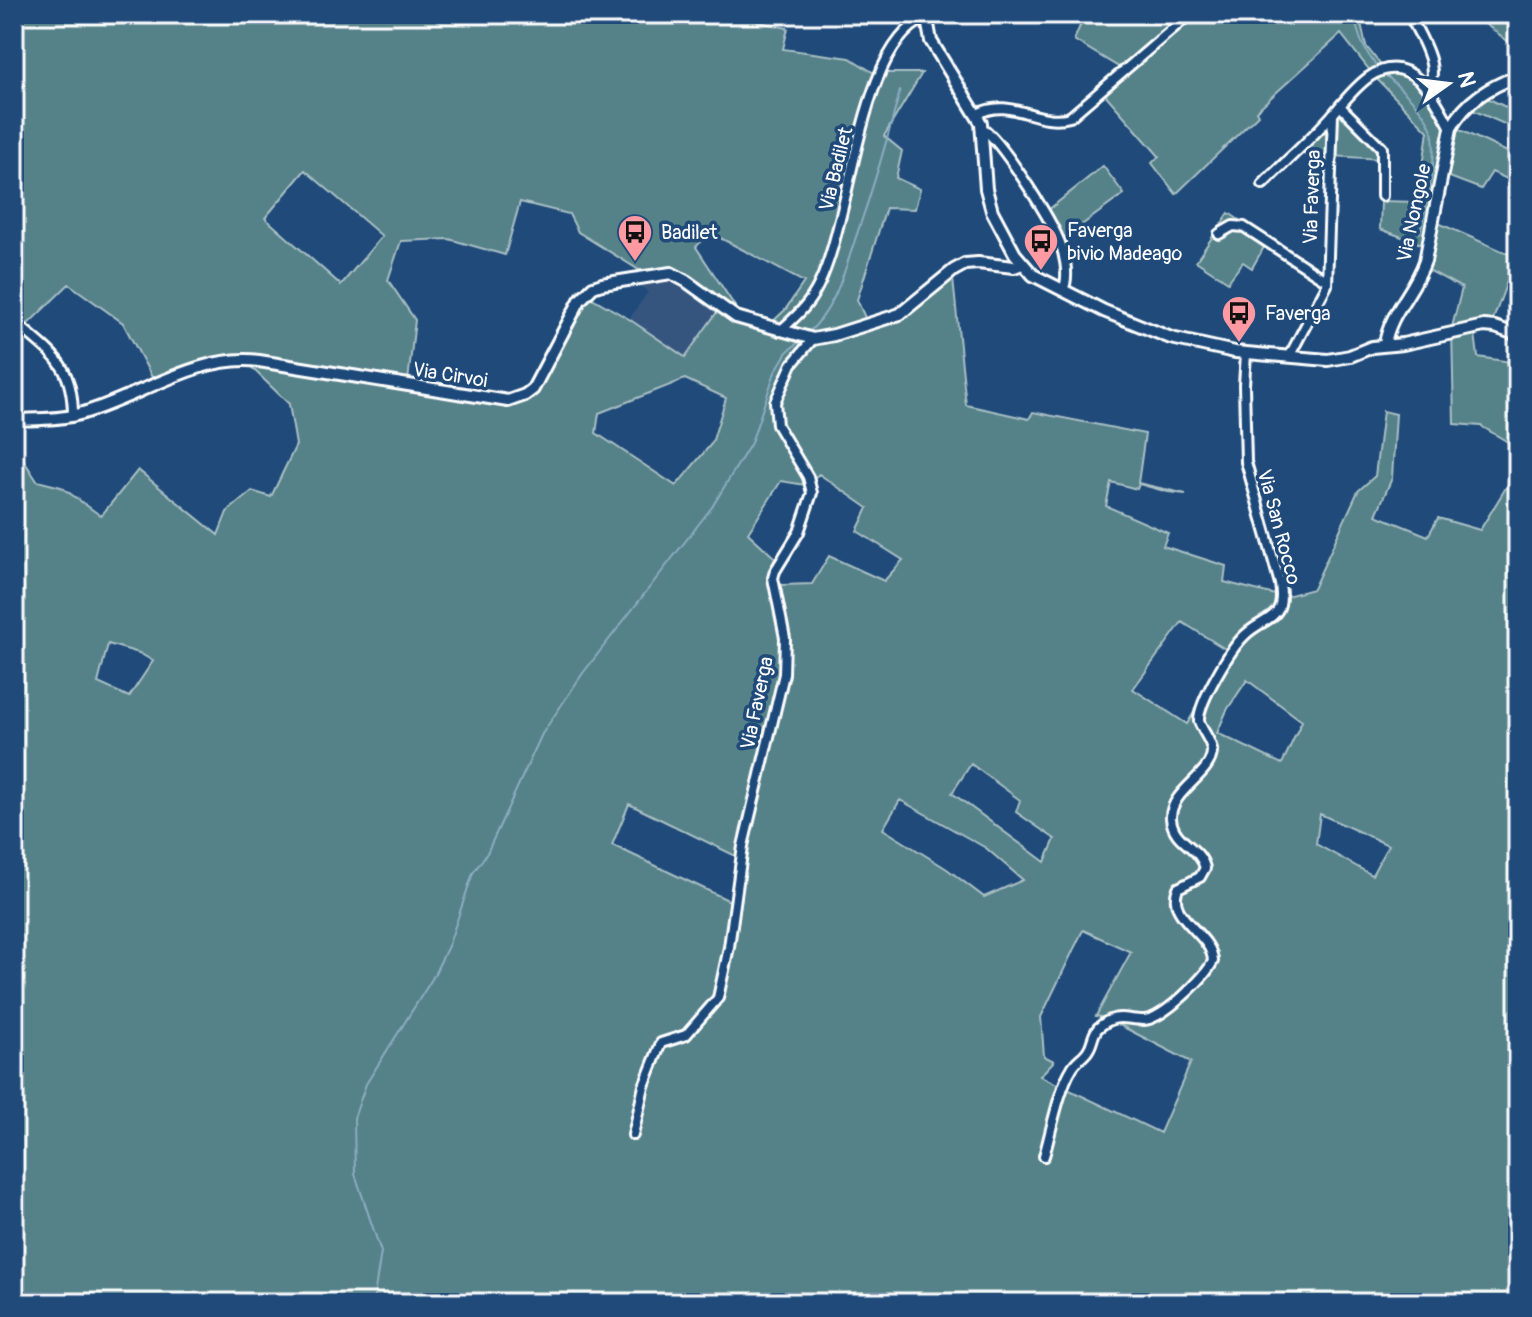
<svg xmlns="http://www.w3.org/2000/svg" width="1532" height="1317" viewBox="0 0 1532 1317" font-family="Pangolin,sans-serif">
	<rect width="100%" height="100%" fill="#1f4a7a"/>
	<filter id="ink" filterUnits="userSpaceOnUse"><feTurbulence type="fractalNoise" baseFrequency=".0125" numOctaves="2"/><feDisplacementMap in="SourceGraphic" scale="16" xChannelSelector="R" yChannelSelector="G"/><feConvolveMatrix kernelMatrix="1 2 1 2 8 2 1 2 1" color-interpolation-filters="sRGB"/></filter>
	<g filter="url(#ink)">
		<path fill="#34547f" d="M 675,268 L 722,305 L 685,357 L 629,319 L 648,292 L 634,281 L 639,270 Z"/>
		<g fill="#558189" stroke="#aac0c4" stroke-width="2" fill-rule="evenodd">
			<path d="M 14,14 L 746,14 L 745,19 L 788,28 L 783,49 L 850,58 L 874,73 L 922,73 L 884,136 L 902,151 L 896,178 L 920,189 L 915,209 L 886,208 L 857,300 L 867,322 L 897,314 L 952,269 L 966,405 L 1029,419 L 1033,412 L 1145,434 L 1138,483 L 1186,494 L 1168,492 L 1139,484 L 1137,489 L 1111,482 L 1106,506 L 1168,533 L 1163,546 L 1226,566 L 1224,582 L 1283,597 L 1313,589 L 1358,491 L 1375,476 L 1383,411 L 1396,414 L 1392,478 L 1376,515 L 1428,536 L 1438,518 L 1480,530 L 1518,468 L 1518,1303 L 14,1303 L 14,455 L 19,453 L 37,481 L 61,487 L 101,516 L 138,470 L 218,535 L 227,512 L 252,491 L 271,497 L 296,445 L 289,404 L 249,365 L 206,361 L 154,381 L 123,323 L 69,284 L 22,330 L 14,323 ZM 305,170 L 382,236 L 341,285 L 265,218 ZM 520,202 L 569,214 L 578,232 L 639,270 L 675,268 L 722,305 L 685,357 L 629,319 L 578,290 L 518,402 L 491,404 L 407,390 L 415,320 L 388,280 L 401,241 L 449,239 L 505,255 ZM 709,232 L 804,282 L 785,310 L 768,326 L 742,317 L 696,247 ZM 685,379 L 726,398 L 712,443 L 676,486 L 596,433 L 599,413 ZM 819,474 L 868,508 L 857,531 L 903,560 L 884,581 L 829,556 L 812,584 L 782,585 L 769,574 L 775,558 L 748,533 L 781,481 L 805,485 ZM 1182,622 L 1230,652 L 1187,724 L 1133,689 ZM 108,644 L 139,653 L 153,661 L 129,697 L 98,683 ZM 1247,680 L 1302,721 L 1282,764 L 1217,733 L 1227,710 ZM 971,764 L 1020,800 L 1016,812 L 1055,839 L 1045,862 L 952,793 ZM 900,800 L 986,848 L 1023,880 L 984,897 L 947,869 L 883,829 ZM 629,804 L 738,857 L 732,902 L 612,845 ZM 1320,814 L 1388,845 L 1372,875 L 1316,844 ZM 1083,930 L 1131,952 L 1096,1016 L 1106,1018 L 1191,1062 L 1160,1133 L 1040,1076 L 1054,1061 L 1044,1056 L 1041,1017 Z"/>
			<path d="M 1085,14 L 1359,14 L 1366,46 L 1383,68 L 1404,75 L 1419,83 L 1454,135 L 1458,129 L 1518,157 L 1518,184 L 1492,172 L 1481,189 L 1447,176 L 1438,223 L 1516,257 L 1493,320 L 1474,325 L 1478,357 L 1518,363 L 1518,448 L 1481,426 L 1454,424 L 1452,327 L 1462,288 L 1419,265 L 1424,245 L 1380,229 L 1381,201 L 1418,202 L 1428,131 L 1375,77 L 1341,34 L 1256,111 L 1258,115 L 1176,194 L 1152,163 L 1159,156 L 1103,92 L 1125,71 L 1074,40 Z"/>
			<path d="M 1472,14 L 1518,14 L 1518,38 L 1513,45 Z"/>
			<path d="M 1485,97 L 1518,113 L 1518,130 L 1470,109 Z"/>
			<path d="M 1342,108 L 1380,147 L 1381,159 L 1296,154 Z"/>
			<path d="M 1103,166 L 1124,194 L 1061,240 L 1042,215 Z"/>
			<path d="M 1229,213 L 1268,240 L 1252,268 L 1243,262 L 1228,282 L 1196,261 Z"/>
		</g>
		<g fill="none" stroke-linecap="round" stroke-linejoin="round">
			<g stroke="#8badc1" stroke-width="2">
				<path d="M 1354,14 C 1358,37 1364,51 1379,69"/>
				<path d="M 1387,76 C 1402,90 1424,109 1431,128 C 1440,154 1425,206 1420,233"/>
				<path d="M 808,333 C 835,309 844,272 855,240 C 872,191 887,142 900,91"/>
				<path d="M 373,1303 L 381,1252 L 355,1174 L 354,1118 L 366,1084 L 432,979 L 449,944 L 473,873 L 487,853 L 542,734 L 583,673 L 712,507 L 751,443 L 775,372 L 787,352 L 801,340"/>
			</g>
			<g stroke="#fff" stroke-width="14">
				<g id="minor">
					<path d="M 1409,14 C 1419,35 1441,66 1428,89"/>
					<path d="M 1340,106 L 1382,148 L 1382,196"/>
					<path d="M 977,114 C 1012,96 1035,126 1070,117 L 1190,14"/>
					<path d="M 982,128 C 1001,140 1047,214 1057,236 C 1064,250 1070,276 1063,290"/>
					<path d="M 1263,184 C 1287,160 1312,138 1334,113 C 1345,100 1355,87 1369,77 C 1411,49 1435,98 1451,128"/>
					<path d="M 1219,234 L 1233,226 L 1244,227 L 1327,281"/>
					<path d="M 14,321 C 51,354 73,362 73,416"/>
					<path d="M 780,331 C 792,320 805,309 813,295 C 853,232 855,46 926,18"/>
					<path d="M 1289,357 L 1327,285 L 1333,114"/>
					<path d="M 633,1135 L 644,1086 L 661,1043 L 686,1035 L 718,998 L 729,947 L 743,846 L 784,674 L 785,638 L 773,578 L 775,571 L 799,532 L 812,493 L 808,477 L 777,425 L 775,402 L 792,364 L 813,339"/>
					<path d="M 1044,1156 C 1051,1132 1059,1088 1072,1068 C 1076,1060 1084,1057 1088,1050 C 1093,1043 1092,1035 1098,1028 C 1116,1012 1125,1020 1144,1020 C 1163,1019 1206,977 1213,961 C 1212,933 1165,918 1178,888 L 1200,877 L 1205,868 C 1200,846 1173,843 1171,818 C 1170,790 1213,775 1212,750 C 1211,740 1202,731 1199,721 C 1198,703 1231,648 1245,635 C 1265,616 1286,621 1280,584 L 1246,462 L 1244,385 L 1246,353"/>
				</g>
			</g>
			<g stroke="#fff" stroke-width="16">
				<g id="tertiary">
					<path d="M 926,14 L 931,41 L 981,123 L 986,189 L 992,211 L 1015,254 L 1033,275 L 1104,311 L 1171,338 L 1235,352 L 1328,360 L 1350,356 L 1372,347 L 1403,344 L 1484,326 L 1495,327 L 1518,335"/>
					<path d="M 1385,344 C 1390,312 1415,291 1425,261 L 1451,128 C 1466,101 1489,87 1518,76"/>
					<path d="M 14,420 C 35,419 56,420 76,415 C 135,400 197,353 259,361 L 508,401 L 525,395 L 533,389 L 580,300 L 593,287 L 602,284 L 671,273 L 686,281 L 736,317 L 813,339 L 834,335 L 900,314 L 954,270 L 965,264 L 978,263 L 1014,267 L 1022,264"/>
				</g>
			</g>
			<use href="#minor" stroke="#1f4a7a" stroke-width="8"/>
			<use href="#tertiary" stroke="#1f4a7a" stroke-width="10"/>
		</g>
	</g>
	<defs>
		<g id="bus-pin" transform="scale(1.8)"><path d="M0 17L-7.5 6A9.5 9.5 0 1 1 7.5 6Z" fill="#ff9aa2" stroke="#1f4a7a"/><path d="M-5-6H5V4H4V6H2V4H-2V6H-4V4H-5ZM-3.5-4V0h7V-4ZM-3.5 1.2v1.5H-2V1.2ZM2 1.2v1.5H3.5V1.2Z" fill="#111"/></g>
	</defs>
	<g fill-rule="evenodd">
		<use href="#bus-pin" x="635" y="232"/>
		<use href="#bus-pin" x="1041" y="241"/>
		<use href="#bus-pin" x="1239" y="313"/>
	</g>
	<g text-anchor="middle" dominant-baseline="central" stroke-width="7" stroke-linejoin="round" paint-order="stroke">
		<g font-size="20" fill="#fff" stroke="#1f4a7a">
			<text transform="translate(836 169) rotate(-76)">Via Badilet</text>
			<text transform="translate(1312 197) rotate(-88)">Via Faverga</text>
			<text transform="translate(1414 213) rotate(-78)">Via Nongole</text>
			<text transform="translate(450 375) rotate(9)">Via Cirvoi</text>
			<text transform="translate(1279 527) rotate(75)">Via San Rocco</text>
			<text transform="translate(757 703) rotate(-78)">Via Faverga</text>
		</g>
		<g font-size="20" fill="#fff" stroke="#1f4a7a" text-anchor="start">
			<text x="1067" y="230">Faverga<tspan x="1067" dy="23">bivio Madeago</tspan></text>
			<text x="661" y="232">Badilet</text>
			<text x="1265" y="313">Faverga</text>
		</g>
	</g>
	<rect width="1532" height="1317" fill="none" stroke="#1f4a7a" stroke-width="48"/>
	<rect x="24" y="24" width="1484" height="1269" fill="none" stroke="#fff" stroke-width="3" filter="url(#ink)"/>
	<g transform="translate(1448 84) rotate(76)" stroke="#1f4a7a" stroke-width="6" paint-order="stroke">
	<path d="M0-6L14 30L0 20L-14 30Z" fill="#ffffff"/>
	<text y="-12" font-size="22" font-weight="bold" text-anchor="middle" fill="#ffffff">N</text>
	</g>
</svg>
